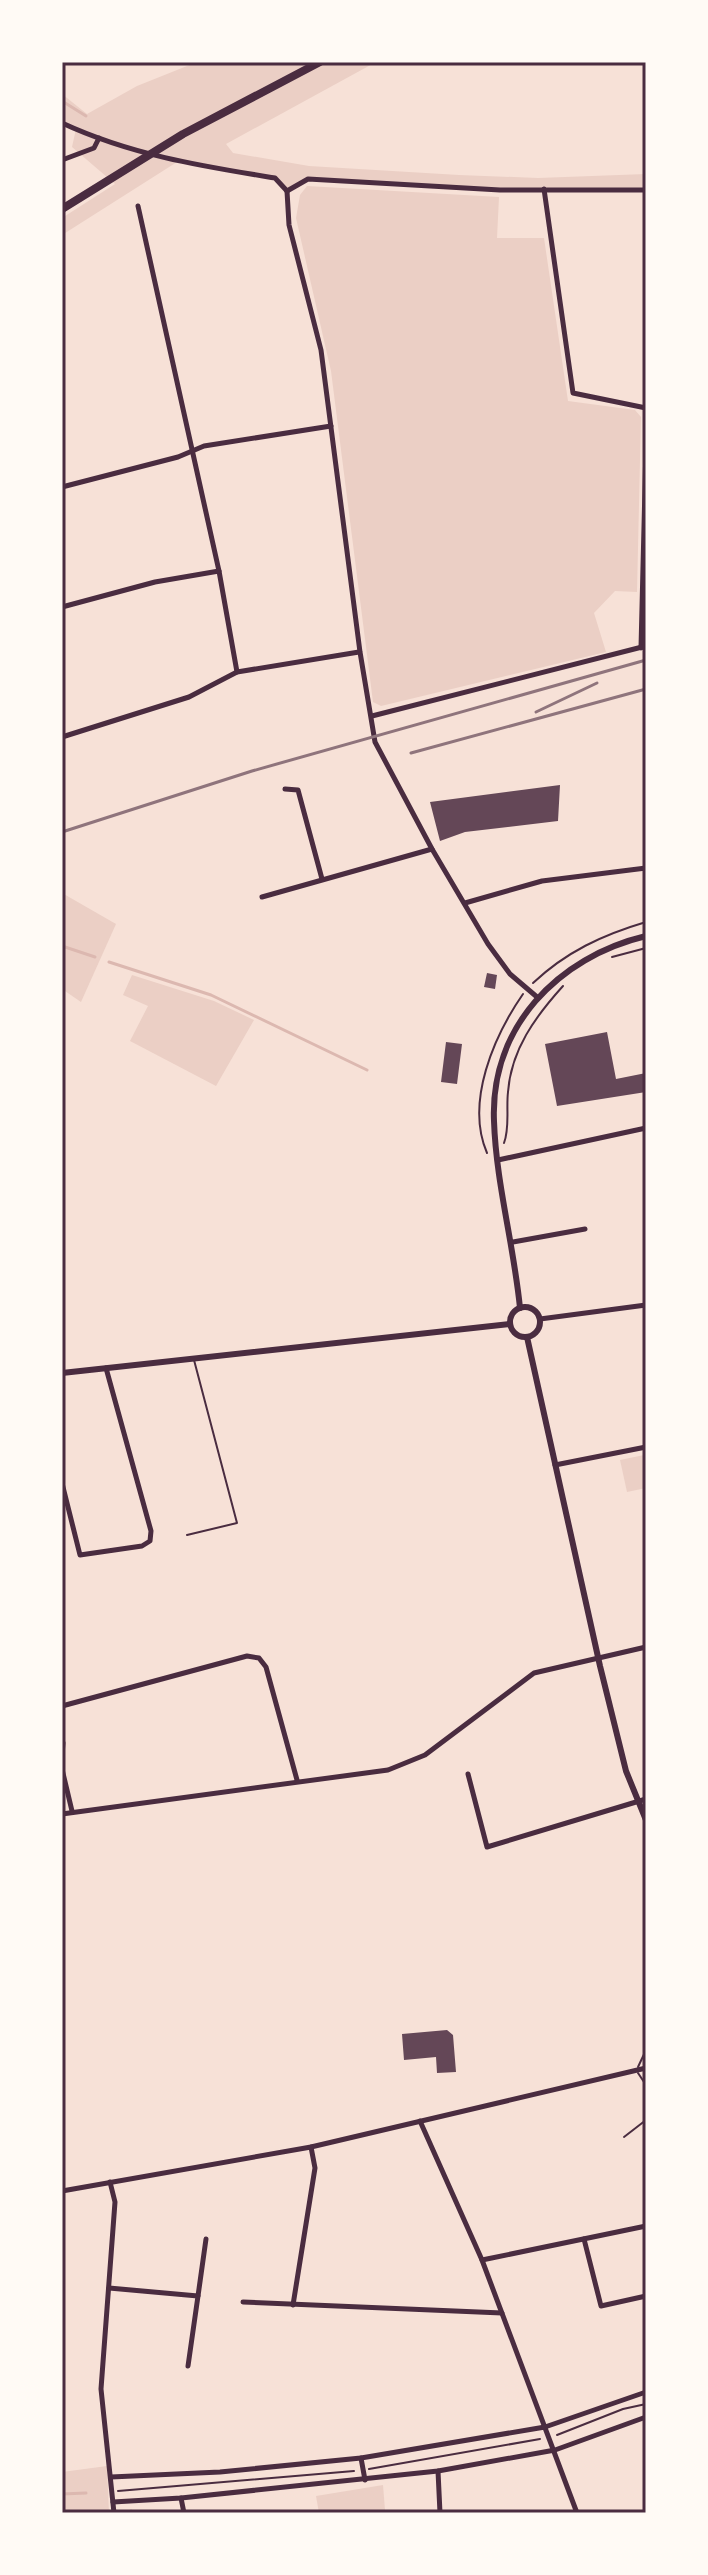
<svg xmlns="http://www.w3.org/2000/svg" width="708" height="2575" viewBox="0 0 708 2575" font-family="Raleway,sans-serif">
	<rect width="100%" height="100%" fill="#f7e1d7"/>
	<g fill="#ebcfc5">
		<path d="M 197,62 L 376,62 L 226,144 L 233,153 L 309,166 L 459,175 L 538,178 L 646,174 L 646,190 L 500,190 L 308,179 L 287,191 L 275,178 L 177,162 L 62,235 L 62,218 L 115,184 L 72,147 L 76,129 L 62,123 L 62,94 L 87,114 L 137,86 Z"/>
		<path d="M 307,186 L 499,197 L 497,238 L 544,238 L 568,401 L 635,410 L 641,417 L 637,592 L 615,591 L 594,613 L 606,652 L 381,706 L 373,702 L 331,371 L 296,218 L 300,195 Z"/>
		<path d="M 62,893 L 116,924 L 81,1002 L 62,989 Z"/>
		<path d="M 132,975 L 214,1001 L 254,1020 L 216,1086 L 130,1041 L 148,1006 L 123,995 Z"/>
		<path d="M 644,1455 L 646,1488 L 627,1492 L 620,1460 Z"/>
		<path d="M 107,2466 L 109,2513 L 62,2513 L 62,2472 Z"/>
		<path d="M 383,2485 L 385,2510 L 319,2513 L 316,2496 Z"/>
	</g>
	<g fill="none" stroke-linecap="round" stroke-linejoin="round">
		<g stroke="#dcb8b0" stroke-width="3">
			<path d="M 62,101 L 86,116"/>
			<path d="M 62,946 L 95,957"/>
			<path d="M 109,962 L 211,995 L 367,1070"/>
			<path d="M 62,2494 L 86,2493"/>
			<path d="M 131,2511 L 132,2513"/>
		</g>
	</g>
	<g fill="#644757">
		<path d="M 560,785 L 558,821 L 465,832 L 440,841 L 430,802 Z"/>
		<path d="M 487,973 L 497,975 L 495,989 L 484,987 Z"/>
		<path d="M 607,1032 L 616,1079 L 646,1073 L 646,1092 L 557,1106 L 545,1044 Z"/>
		<path d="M 446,1042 L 462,1044 L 457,1084 L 441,1082 Z"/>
		<path d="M 447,2030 L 453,2035 L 456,2072 L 437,2073 L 436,2057 L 404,2060 L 402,2034 Z"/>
	</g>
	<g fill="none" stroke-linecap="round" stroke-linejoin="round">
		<g stroke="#4a2c40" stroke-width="2">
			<path d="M 612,957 L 646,948"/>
			<path d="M 533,983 C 566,952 602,935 646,922"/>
			<path d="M 504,1143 C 510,1127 506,1109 508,1092 C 511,1050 535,1017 563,986"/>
			<path d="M 487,1153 C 465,1102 494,1036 523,994"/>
			<path d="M 557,2435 L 623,2409 L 646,2404"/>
			<path d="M 369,2469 L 540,2439"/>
			<path d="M 118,2491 L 354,2471"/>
		</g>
		<g stroke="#4a2c40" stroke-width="2">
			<path d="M 187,1535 L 237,1523 L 194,1360"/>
			<path d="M 638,2067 L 646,2050"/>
			<path d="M 638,2073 L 646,2085"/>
			<path d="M 624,2137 L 646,2120"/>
		</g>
		<g stroke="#4a2c40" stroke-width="5">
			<path d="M 62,123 C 131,155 201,166 275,178 L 287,191"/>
			<path d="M 62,160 L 94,148 L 99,138"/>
			<path d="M 544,189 L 573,393 L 646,408"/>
			<path d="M 287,191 L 289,225 L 321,350 L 360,652 L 375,742 L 432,849 L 488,944 L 510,974 L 537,997"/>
			<path d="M 287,191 L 308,179 L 500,190 L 646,190"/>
			<path d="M 138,206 L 219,571 L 237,672"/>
			<path d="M 62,487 L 178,457 L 204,446 L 331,426"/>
			<path d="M 62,607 L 155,582 L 219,571"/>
			<path d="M 641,648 L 646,446"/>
			<path d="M 372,716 L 646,646"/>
			<path d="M 62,737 L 189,697 L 237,672 L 359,652"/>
			<path d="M 285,789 L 298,790 L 322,879"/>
			<path d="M 262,897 L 432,849"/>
			<path d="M 465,903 L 542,881 L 646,868"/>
			<path d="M 498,1160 L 646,1128"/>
			<path d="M 513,1242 L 585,1229"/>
			<path d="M 540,1319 L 646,1305"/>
			<path d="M 555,1465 L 646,1447"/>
			<path d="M 62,1483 L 80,1555 L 142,1546 L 150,1541 L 151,1531 L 106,1368"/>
			<path d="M 62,1706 L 247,1656 L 259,1658 L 266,1667 L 297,1780"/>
			<path d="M 62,1755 L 63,1743"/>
			<path d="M 62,1769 L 72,1811"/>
			<path d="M 468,1774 L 487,1847 L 646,1799"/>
			<path d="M 62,1814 L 388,1770 L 425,1755 L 534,1673 L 646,1647"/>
			<path d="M 420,2121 L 482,2260 L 577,2513"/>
			<path d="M 110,2182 L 115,2202 L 101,2389 L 114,2513"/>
			<path d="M 62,2191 L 311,2147 L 646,2068"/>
			<path d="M 584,2239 L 601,2306 L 646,2296"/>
			<path d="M 482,2260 L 646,2226"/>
			<path d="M 109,2288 L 198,2296 L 206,2239"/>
			<path d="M 243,2302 L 502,2313"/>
			<path d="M 293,2305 L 315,2168 L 311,2147"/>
			<path d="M 188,2366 L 198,2296"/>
			<path d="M 361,2458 L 365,2480"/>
			<path d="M 438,2471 L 440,2513"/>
			<path d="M 111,2477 L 220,2472 L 361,2458 L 545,2427 L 646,2392"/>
			<path d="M 181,2498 L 184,2513"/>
			<path d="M 113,2502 L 181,2498 L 438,2471 L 555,2450 L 646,2417"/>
		</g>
		<g stroke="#4a2c40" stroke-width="6">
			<circle cx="525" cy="1322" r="15"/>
			<path d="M 520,1308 C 514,1246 496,1183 494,1121 C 490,1027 558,957 646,936"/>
			<path d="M 527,1337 L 600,1666 L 626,1771 L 646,1820"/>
			<path d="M 62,1373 L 510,1324"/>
		</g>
		<path stroke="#4a2c40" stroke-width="8" d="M 62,209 L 183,134 L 320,62"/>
		<g stroke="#8f747c" stroke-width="3">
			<path d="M 536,712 L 597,683"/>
			<path d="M 411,753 L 646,689"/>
			<path d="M 62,832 L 252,771 L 646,660"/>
		</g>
	</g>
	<rect width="708" height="2575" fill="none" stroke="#fffaf5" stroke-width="128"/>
	<rect x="64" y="64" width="580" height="2447" fill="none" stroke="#4a2c40" stroke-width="3"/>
</svg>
